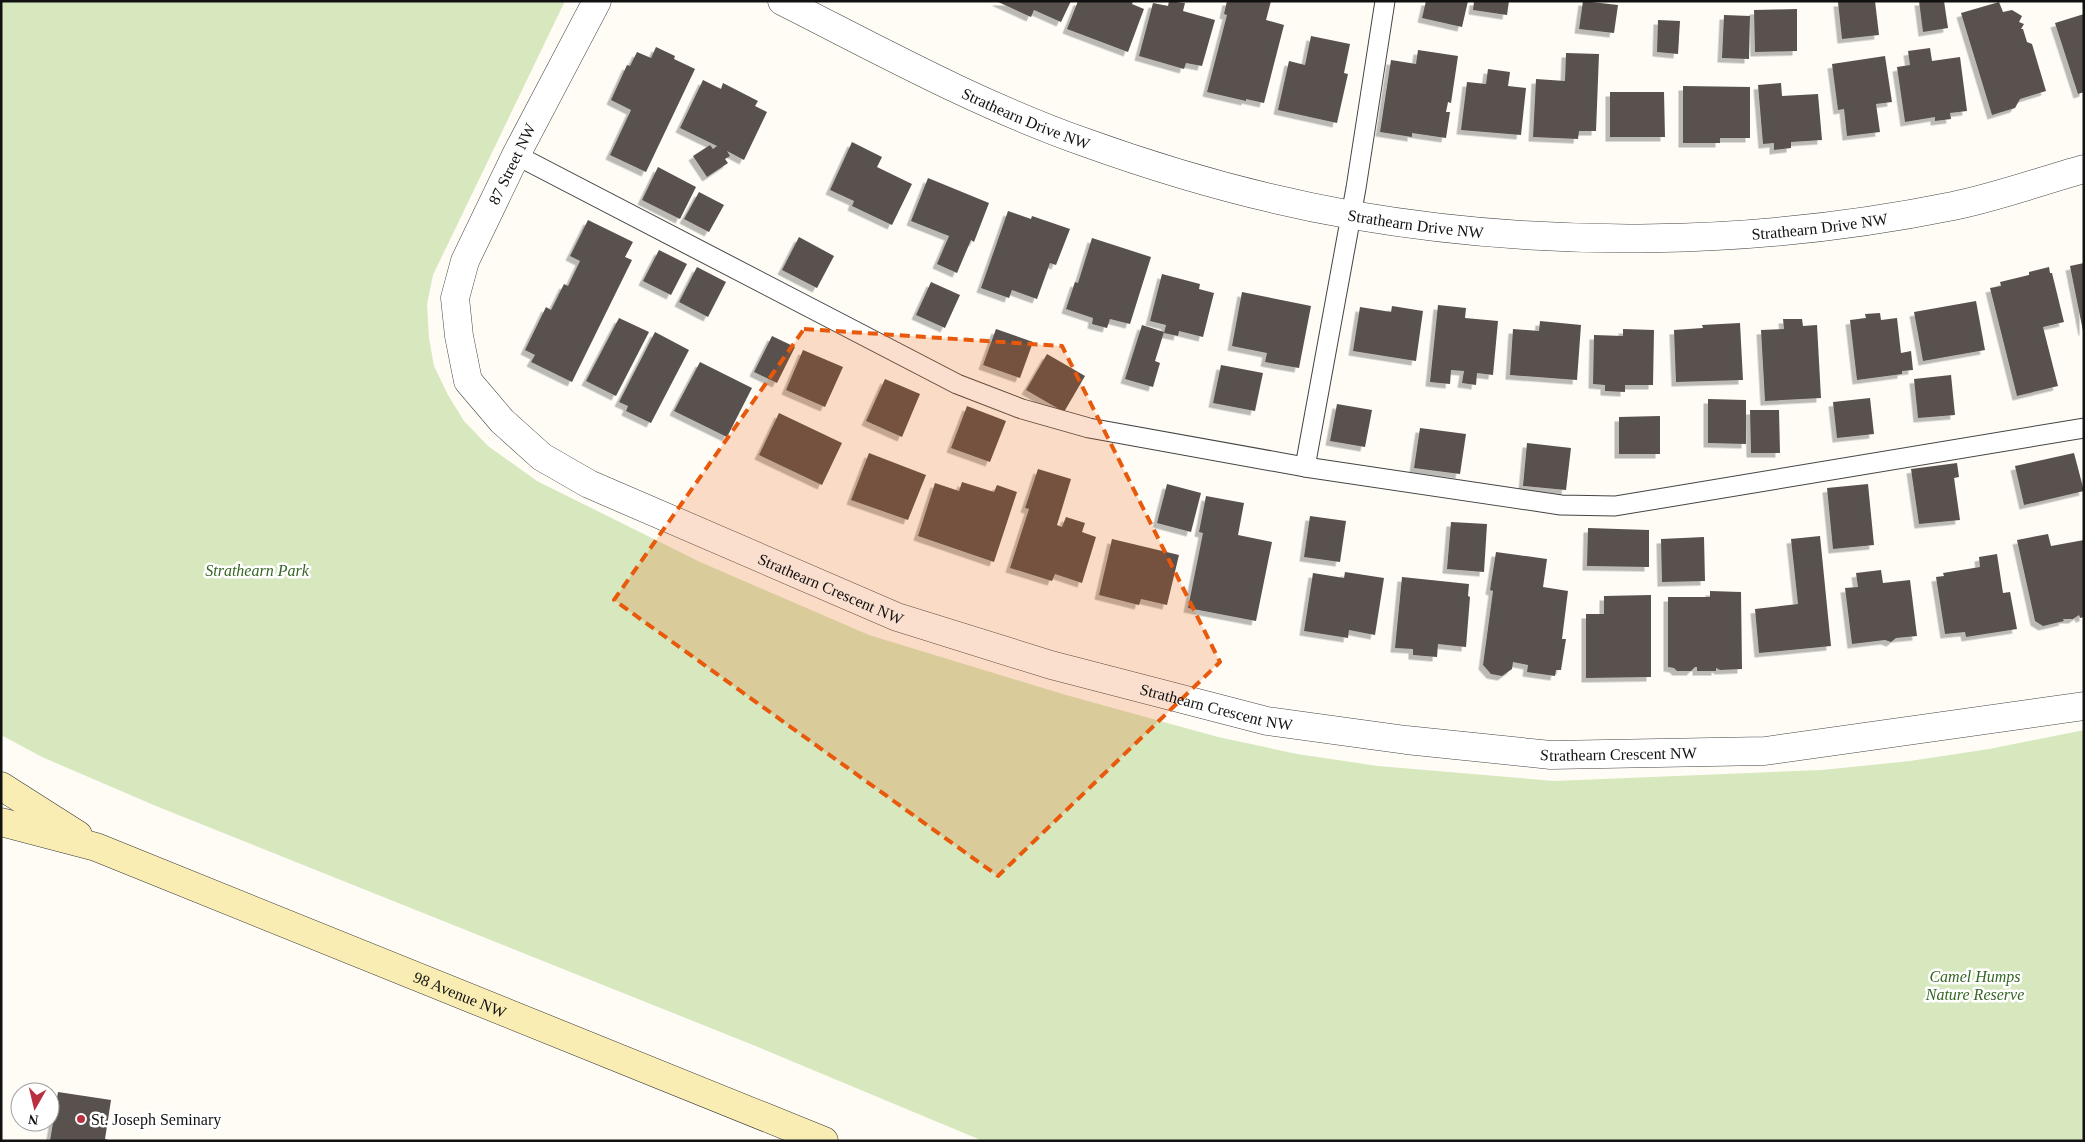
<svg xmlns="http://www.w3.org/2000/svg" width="2085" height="1142" viewBox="0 0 2085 1142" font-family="Georgia,serif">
	<defs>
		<filter id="shadow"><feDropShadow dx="-4.5" dy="4.5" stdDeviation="0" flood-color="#0004"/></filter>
	</defs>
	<rect width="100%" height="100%" fill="#fefcf5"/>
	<path fill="#d7e8bf" d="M 1,1 L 565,1 L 433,275 L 427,304 L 429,338 L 434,366 L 448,395 L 464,421 L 488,446 L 537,481 L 700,562 L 869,635 L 1066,695 L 1218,737 L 1297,754 L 1378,766 L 1554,781 L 1822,770 L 1910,761 L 1989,749 L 2084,730 L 2084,1141 L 983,1141 L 753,1045 L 156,806 L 42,757 L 1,735 Z"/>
	<g fill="#59514d" filter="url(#shadow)">
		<path d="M 996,1 L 1071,1 L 1061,22 L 1034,10 L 1031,17 Z"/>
		<path d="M 1078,1 L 1133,1 L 1132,4 L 1144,9 L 1128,52 L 1067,29 Z"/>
		<path d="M 1169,1 L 1185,3 L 1183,11 L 1215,20 L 1202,66 L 1186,63 L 1184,69 L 1139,56 L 1153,3 L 1168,6 Z"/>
		<path d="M 1227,1 L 1271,1 L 1266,20 L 1284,25 L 1264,103 L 1246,99 L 1246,101 L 1207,92 L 1227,15 L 1224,14 Z"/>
		<path d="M 1426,1 L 1468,1 L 1462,27 L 1422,18 Z"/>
		<path d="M 1474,1 L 1509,1 L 1507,15 L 1473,10 Z"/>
		<path d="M 1583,1 L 1618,5 L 1614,33 L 1579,29 Z"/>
		<path d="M 1875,1 L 1879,35 L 1842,39 L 1838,2 Z"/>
		<path d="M 1919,1 L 1944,1 L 1948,28 L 1923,32 Z"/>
		<path d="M 1999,2 L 2003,12 L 2012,10 L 2022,16 L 2019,22 L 2024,24 L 2021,29 L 2023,29 L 2027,42 L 2032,44 L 2046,91 L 2020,99 L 2015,108 L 1992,115 L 1961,13 Z"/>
		<path d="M 1797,9 L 1797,51 L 1755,52 L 1754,10 Z"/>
		<path d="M 2084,14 L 2084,92 L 2078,94 L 2055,23 Z"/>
		<path d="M 1724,15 L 1750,16 L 1749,59 L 1722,58 Z"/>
		<path d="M 1658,20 L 1680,21 L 1678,54 L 1657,52 Z"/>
		<path d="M 1311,36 L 1350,44 L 1344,73 L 1348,74 L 1337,123 L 1278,110 L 1289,61 L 1305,65 Z"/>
		<path d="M 656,47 L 675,56 L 674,59 L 695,69 L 646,172 L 610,155 L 631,110 L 611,100 L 627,65 L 630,66 L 637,52 L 651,58 Z"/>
		<path d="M 1930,48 L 1932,61 L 1960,57 L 1967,111 L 1950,113 L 1951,119 L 1935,121 L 1935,117 L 1905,122 L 1897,67 L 1910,65 L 1908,51 Z"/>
		<path d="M 1418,50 L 1458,56 L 1451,103 L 1448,102 L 1446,112 L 1450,112 L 1446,138 L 1412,133 L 1412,137 L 1380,132 L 1391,60 L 1416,64 Z"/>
		<path d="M 1566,53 L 1599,54 L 1596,131 L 1579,131 L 1578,139 L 1533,137 L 1536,79 L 1565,81 Z"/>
		<path d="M 1885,56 L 1892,102 L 1876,104 L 1880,132 L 1847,136 L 1844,109 L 1838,110 L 1832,64 Z"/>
		<path d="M 1488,69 L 1510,72 L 1508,86 L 1526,88 L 1521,135 L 1461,130 L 1467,82 L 1486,84 Z"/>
		<path d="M 703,80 L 721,89 L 723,83 L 758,101 L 755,106 L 767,112 L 744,160 L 727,151 L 730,156 L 725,159 L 728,163 L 707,177 L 693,156 L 710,145 L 713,149 L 717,146 L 680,128 Z"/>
		<path d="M 1781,83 L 1782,96 L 1818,94 L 1822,140 L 1791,142 L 1791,148 L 1774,150 L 1774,143 L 1763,144 L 1758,85 Z"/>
		<path d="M 1683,86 L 1750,87 L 1750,138 L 1720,138 L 1720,143 L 1683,143 Z"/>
		<path d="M 1610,92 L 1664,92 L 1665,137 L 1610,137 Z"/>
		<path d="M 852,142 L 882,157 L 877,167 L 912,184 L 892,225 L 852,206 L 854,201 L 830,190 Z"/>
		<path d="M 658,167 L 696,187 L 680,219 L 642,200 Z"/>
		<path d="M 928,178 L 989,203 L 974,242 L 971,240 L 957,273 L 937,264 L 949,236 L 911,221 Z"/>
		<path d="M 699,192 L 724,205 L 709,232 L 684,219 Z"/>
		<path d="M 1008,211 L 1031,219 L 1032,216 L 1070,229 L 1056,265 L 1050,263 L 1037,299 L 1012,290 L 1009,298 L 981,288 Z"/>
		<path d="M 588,220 L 633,242 L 625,257 L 632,260 L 572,382 L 531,362 L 535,355 L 525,350 L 546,307 L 551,310 L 564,284 L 568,286 L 580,261 L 570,256 Z"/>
		<path d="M 799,237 L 834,256 L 817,288 L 782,270 Z"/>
		<path d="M 1092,238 L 1151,257 L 1130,324 L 1110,319 L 1107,328 L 1092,324 L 1093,318 L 1066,309 L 1075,282 L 1078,283 Z"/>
		<path d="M 659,250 L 687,264 L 671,295 L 643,281 Z"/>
		<path d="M 2084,263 L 2084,331 L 2083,331 L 2070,266 Z"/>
		<path d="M 697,267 L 726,282 L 708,317 L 679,302 Z"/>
		<path d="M 2049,267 L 2050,273 L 2052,273 L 2064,322 L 2043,327 L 2058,386 L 2017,396 L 1990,288 L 2001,286 L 2000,282 L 2029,275 L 2029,272 Z"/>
		<path d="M 1162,274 L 1200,284 L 1199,289 L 1214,293 L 1203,337 L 1179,331 L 1178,336 L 1164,333 L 1166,325 L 1150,321 Z"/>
		<path d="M 931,282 L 960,295 L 945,328 L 916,315 Z"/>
		<path d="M 1242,292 L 1311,306 L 1299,368 L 1265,362 L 1267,353 L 1232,346 Z"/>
		<path d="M 1976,301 L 1985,350 L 1923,361 L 1914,312 Z"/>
		<path d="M 1438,305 L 1466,308 L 1465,318 L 1498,321 L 1493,375 L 1477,373 L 1476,385 L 1462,383 L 1464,371 L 1451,370 L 1450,384 L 1430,382 Z"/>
		<path d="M 1392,306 L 1423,311 L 1416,361 L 1353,351 L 1360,307 L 1391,312 Z"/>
		<path d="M 1880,313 L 1881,320 L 1897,318 L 1901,353 L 1911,351 L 1913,370 L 1902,371 L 1902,374 L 1857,380 L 1850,320 L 1866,318 L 1865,314 Z"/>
		<path d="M 619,318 L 649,332 L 616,396 L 586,381 Z"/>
		<path d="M 1783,319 L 1802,319 L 1803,326 L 1817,325 L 1821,398 L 1765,401 L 1761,330 L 1784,329 Z"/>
		<path d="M 1540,321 L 1581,325 L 1577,380 L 1510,375 L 1513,329 L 1539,331 Z"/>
		<path d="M 1740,323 L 1743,380 L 1676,382 L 1674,330 L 1703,328 L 1702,325 Z"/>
		<path d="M 1142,325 L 1164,332 L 1155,361 L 1160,363 L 1153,387 L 1125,379 Z"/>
		<path d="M 996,329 L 1033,342 L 1020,378 L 983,365 Z"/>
		<path d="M 1623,329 L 1654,330 L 1653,385 L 1625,385 L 1625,392 L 1605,391 L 1605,385 L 1593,384 L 1594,335 L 1623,336 Z"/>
		<path d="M 655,332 L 689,350 L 651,423 L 626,411 L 628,406 L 619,402 Z"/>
		<path d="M 772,336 L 795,347 L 777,383 L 754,372 Z"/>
		<path d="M 803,350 L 843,367 L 825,407 L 786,390 Z"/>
		<path d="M 1047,354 L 1085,376 L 1064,412 L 1026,390 Z"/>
		<path d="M 700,362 L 752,388 L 727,437 L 674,411 Z"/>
		<path d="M 1221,365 L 1263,373 L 1255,411 L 1213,403 Z"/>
		<path d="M 1951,375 L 1955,415 L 1918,418 L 1914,379 Z"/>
		<path d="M 885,379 L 920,394 L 902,437 L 866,421 Z"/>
		<path d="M 1870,398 L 1874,434 L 1837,438 L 1833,402 Z"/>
		<path d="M 1708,399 L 1746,400 L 1746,444 L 1708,443 Z"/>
		<path d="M 1337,404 L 1372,410 L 1365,447 L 1330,441 Z"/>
		<path d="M 967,406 L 1006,421 L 990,462 L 951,448 Z"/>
		<path d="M 1750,410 L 1779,410 L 1780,453 L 1751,453 Z"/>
		<path d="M 779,413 L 842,443 L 822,485 L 759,455 Z"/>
		<path d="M 1660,416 L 1660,454 L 1619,454 L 1619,417 Z"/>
		<path d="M 1420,428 L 1466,434 L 1460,474 L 1414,468 Z"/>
		<path d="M 1527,443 L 1571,448 L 1566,490 L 1523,486 Z"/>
		<path d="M 869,453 L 926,475 L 908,520 L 851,500 Z"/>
		<path d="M 2074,453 L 2084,491 L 2024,505 L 2015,466 Z"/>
		<path d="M 1957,463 L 1959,477 L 1954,478 L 1960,520 L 1919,524 L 1911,469 Z"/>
		<path d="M 1038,469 L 1071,479 L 1057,525 L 1062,527 L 1066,517 L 1085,523 L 1082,532 L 1096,537 L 1082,583 L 1055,574 L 1052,581 L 1010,568 L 1029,509 L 1025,508 Z"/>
		<path d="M 962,482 L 994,492 L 997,485 L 1017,492 L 994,562 L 918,536 L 935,483 L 959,491 Z"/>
		<path d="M 1167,484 L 1201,493 L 1191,532 L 1157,523 Z"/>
		<path d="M 1868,484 L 1874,545 L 1833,549 L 1827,488 Z"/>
		<path d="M 1206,496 L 1244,503 L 1238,535 L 1272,542 L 1256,621 L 1188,608 L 1203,533 L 1199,532 Z"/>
		<path d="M 1310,516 L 1346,521 L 1340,562 L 1304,557 Z"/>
		<path d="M 1451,522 L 1487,524 L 1484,572 L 1447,569 Z"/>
		<path d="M 1588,528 L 1649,530 L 1649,567 L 1587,566 Z"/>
		<path d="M 2048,534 L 2051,546 L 2084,540 L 2084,617 L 2080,618 L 2079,615 L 2073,619 L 2063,619 L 2064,621 L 2043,626 L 2035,621 L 2017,540 Z"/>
		<path d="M 1820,536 L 1831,646 L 1759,653 L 1755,609 L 1798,604 L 1791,539 Z"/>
		<path d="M 1704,537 L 1705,581 L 1662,582 L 1661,539 Z"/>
		<path d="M 1112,539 L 1179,555 L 1167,605 L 1141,599 L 1139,605 L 1099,595 Z"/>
		<path d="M 1496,552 L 1547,559 L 1543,587 L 1568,591 L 1562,639 L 1566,639 L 1561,670 L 1556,670 L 1555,676 L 1527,672 L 1528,665 L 1513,662 L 1512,669 L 1502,676 L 1491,674 L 1483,665 L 1493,591 L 1490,590 Z"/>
		<path d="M 1997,554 L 2003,593 L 2010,592 L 2017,629 L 1966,637 L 1965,632 L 1945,634 L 1936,577 L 1944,576 L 1943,573 L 1980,567 L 1979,557 Z"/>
		<path d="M 1881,570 L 1883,583 L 1910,580 L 1917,636 L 1896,638 L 1891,642 L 1885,640 L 1852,644 L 1845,588 L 1858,587 L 1856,573 Z"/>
		<path d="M 1345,572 L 1384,578 L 1375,635 L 1349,630 L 1348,638 L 1304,631 L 1313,573 L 1344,578 Z"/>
		<path d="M 1402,577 L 1469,584 L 1468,596 L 1470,597 L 1466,647 L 1438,644 L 1437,657 L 1413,655 L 1413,649 L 1395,648 Z"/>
		<path d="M 1710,591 L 1741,592 L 1742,669 L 1720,670 L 1716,668 L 1716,671 L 1697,671 L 1697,667 L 1695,667 L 1691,671 L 1677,671 L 1674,668 L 1668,667 L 1668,597 L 1710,597 Z"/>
		<path d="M 1651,595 L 1651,677 L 1586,678 L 1586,614 L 1604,614 L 1604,596 Z"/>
		<path d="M 58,1092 L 111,1100 L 105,1139 L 113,1141 L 50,1141 Z"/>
	</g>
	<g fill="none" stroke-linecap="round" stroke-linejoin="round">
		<g stroke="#444" stroke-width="21">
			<g id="lane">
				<path d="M 516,155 L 957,384 L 1022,409 L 1089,428 L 1305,467 L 1356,188 L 1385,1"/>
				<path d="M 1305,467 L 1561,505 L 1615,506 L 2084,428"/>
			</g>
		</g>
		<g stroke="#444" stroke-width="29">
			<g id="street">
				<path id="s1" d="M 597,1 L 516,155 L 465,261 L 455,298 L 459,336 L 468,381 L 502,421 L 542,457 L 589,484 L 897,617 L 1051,665 L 1267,721 L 1406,740 L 1551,755 L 1765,751 L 2084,706"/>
				<path id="s2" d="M 782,1 C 881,51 979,105 1084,142 C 1170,173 1261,199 1352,215 C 1550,249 1756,246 1953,206 C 1997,197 2041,181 2084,169"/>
			</g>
		</g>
		<g stroke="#333" stroke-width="29">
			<g id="secondary">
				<path d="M 1,786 L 78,835"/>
				<path id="s3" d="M 1,822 L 96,847 L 824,1141"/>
			</g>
		</g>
		<use href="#lane" stroke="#fff" stroke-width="19"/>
		<use href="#street" stroke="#fff" stroke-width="28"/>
		<use href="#secondary" stroke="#faedb4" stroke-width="28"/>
	</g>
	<path fill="#e8590c" fill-opacity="0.2" stroke="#e8590c" stroke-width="4" stroke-dasharray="10 6" stroke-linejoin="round" d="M 804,329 L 1062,346 L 1220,662 L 998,876 L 614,600 Z"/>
	<circle fill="#b93040" stroke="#fff" stroke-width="2" cx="81" cy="1119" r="5"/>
	<g text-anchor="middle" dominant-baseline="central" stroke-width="5" stroke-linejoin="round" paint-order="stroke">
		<g font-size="16" fill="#111" stroke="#fff">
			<text stroke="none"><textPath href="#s2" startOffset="271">Strathearn Drive NW</textPath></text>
			<text transform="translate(512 164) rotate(-64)">87 Street NW</text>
			<text stroke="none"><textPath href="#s2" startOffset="676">Strathearn Drive NW</textPath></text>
			<text stroke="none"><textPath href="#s2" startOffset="1081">Strathearn Drive NW</textPath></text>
			<text stroke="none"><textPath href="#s1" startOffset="838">Strathearn Crescent NW</textPath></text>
			<text stroke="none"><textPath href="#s1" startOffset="1242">Strathearn Crescent NW</textPath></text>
			<text stroke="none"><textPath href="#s1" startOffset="1648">Strathearn Crescent NW</textPath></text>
			<text stroke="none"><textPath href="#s3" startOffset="491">98 Avenue NW</textPath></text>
		</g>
		<g font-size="16" font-style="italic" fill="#366623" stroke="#fff">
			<text x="257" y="570">Strathearn Park</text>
			<text x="1975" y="976">Camel Humps<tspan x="1975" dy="18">Nature Reserve</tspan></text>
		</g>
		<g font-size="16" fill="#111" stroke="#fff" text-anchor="start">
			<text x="91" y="1119">St. Joseph Seminary</text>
		</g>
	</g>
	<rect width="2085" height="1142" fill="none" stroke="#111111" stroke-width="5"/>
	<g transform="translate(35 1107) rotate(188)"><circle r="24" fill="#ffffff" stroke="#a0a0a0"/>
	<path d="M0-4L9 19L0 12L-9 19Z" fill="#b93040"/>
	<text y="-8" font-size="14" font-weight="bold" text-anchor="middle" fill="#111111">N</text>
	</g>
</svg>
